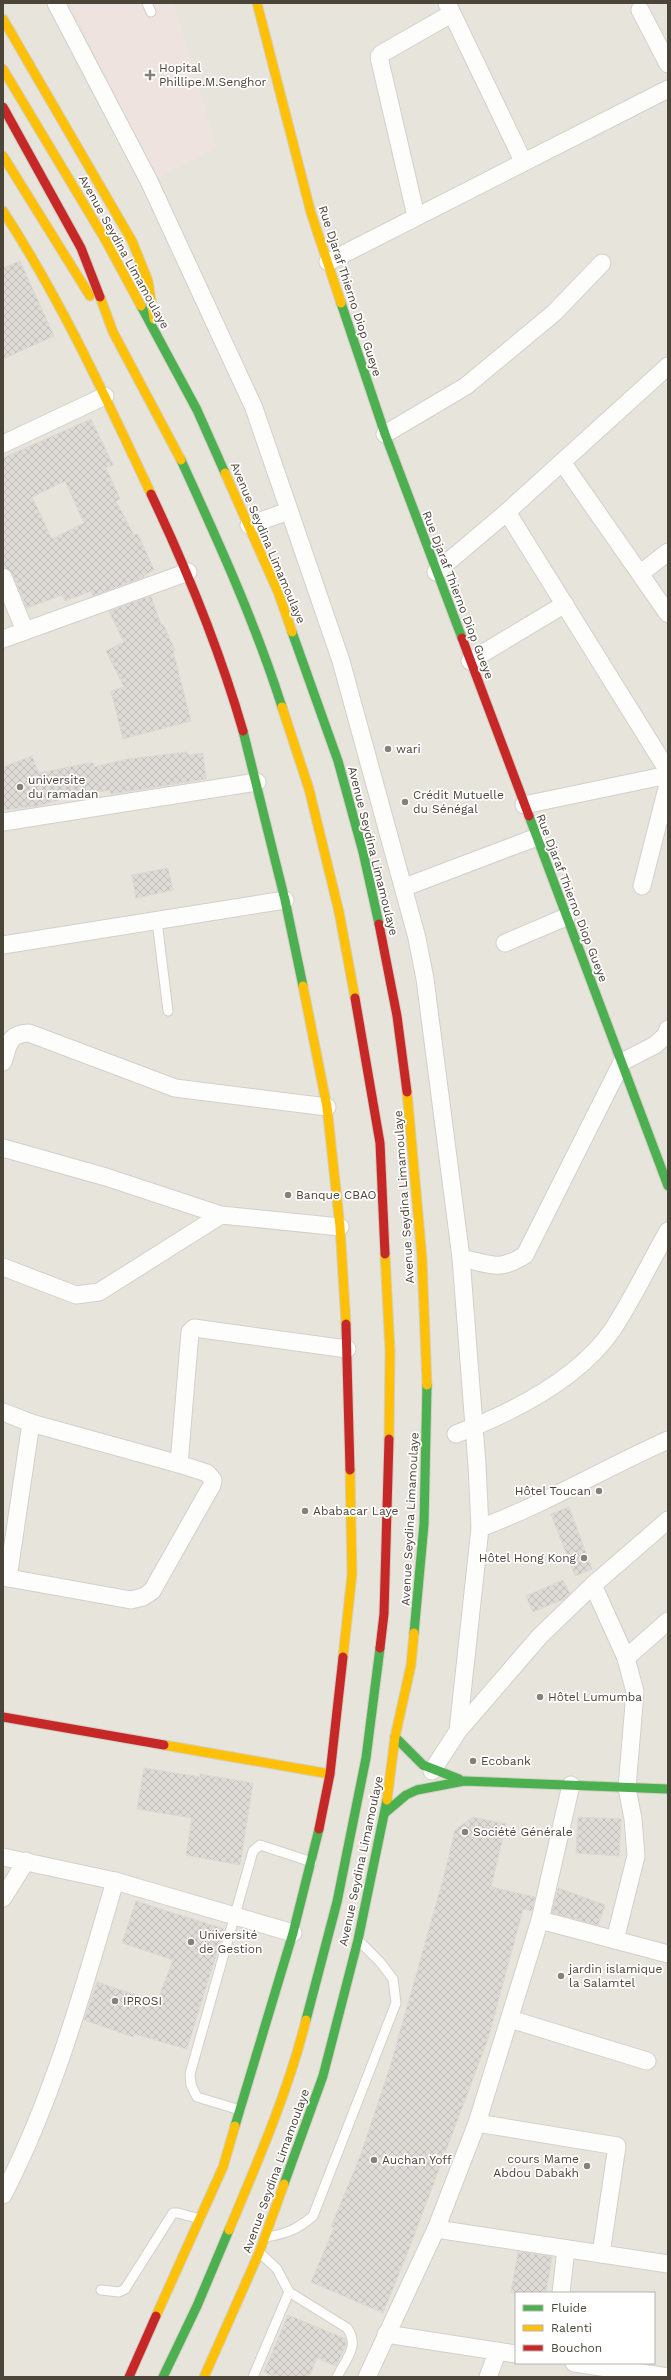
<svg xmlns="http://www.w3.org/2000/svg" width="671" height="2380" viewBox="0 0 671 2380" font-family="'Work Sans',sans-serif">
	<defs>
		<pattern id="building-cross-hatch" width="8" height="8" patternUnits="userSpaceOnUse"><rect width="8" height="8" fill="#dedbd6"/><path d="M0 0l8 8M0 8l8-8" fill="none" stroke="#c0bdb8"/></pattern>
	</defs>
	<rect width="100%" height="100%" fill="#f4f2ee"/>
	<path fill="#e7e4dc" fill-rule="evenodd" d="M 3,3 L 668,3 L 668,2377 L 3,2377 ZM 516,2293 L 654,2293 L 654,2363 L 516,2363 Z"/>
	<path fill="#eee3df" d="M 70,3 L 174,3 L 217,148 L 155,179 Z"/>
	<g fill="url(#building-cross-hatch)" stroke="#dcd9d4" fill-rule="evenodd">
		<path d="M 20,261 L 54,336 L 3,359 L 3,268 Z"/>
		<path d="M 91,419 L 113,465 L 106,468 L 120,499 L 116,501 L 134,535 L 138,534 L 154,570 L 144,575 L 144,577 L 93,596 L 91,591 L 65,601 L 62,595 L 27,608 L 12,573 L 3,567 L 3,458 ZM 65,481 L 84,523 L 52,539 L 32,497 Z"/>
		<path d="M 151,596 L 161,625 L 163,624 L 175,650 L 173,651 L 191,721 L 123,739 L 111,691 L 124,687 L 106,651 L 124,642 L 109,611 Z"/>
		<path d="M 187,752 L 188,755 L 203,753 L 206,779 L 111,794 L 110,790 L 73,796 L 38,806 L 3,810 L 3,767 L 32,756 L 39,773 L 89,763 L 93,763 L 94,767 L 128,759 Z"/>
		<path d="M 168,868 L 173,890 L 136,898 L 132,875 Z"/>
		<path d="M 569,1507 L 592,1569 L 575,1576 L 551,1514 Z"/>
		<path d="M 563,1580 L 570,1594 L 564,1599 L 533,1612 L 526,1596 Z"/>
		<path d="M 144,1768 L 200,1777 L 200,1774 L 253,1783 L 240,1865 L 186,1855 L 192,1818 L 137,1809 Z"/>
		<path d="M 473,1817 L 506,1824 L 491,1887 L 535,1897 L 532,1911 L 523,1909 L 489,2036 L 409,2249 L 383,2313 L 311,2282 L 334,2228 L 331,2227 L 361,2154 L 390,2067 L 444,1876 L 455,1830 Z"/>
		<path d="M 578,1817 L 621,1819 L 619,1856 L 576,1853 Z"/>
		<path d="M 558,1888 L 605,1905 L 598,1925 L 552,1913 Z"/>
		<path d="M 136,1901 L 224,1929 L 187,2049 L 134,2034 L 133,2037 L 84,2020 L 97,1982 L 157,2002 L 173,1960 L 122,1943 Z"/>
		<path d="M 518,2251 L 552,2257 L 546,2293 L 511,2293 Z"/>
		<path d="M 288,2315 L 346,2339 L 346,2345 L 336,2366 L 317,2358 L 309,2377 L 275,2377 L 264,2372 Z"/>
	</g>
	<g fill="none" stroke-linecap="round" stroke-linejoin="round">
		<g stroke="#d2d0cb" stroke-width="11">
			<g id="lane">
				<path d="M 147,3 L 151,12"/>
				<path d="M 157,921 L 168,1011"/>
				<path d="M 240,2110 L 197,2097 L 191,2085 L 190,2074 L 253,1851 L 260,1845 L 312,1862"/>
				<path d="M 266,2237 C 286,2234 298,2229 313,2216 L 396,2003 L 393,1979 L 380,1962 L 359,1941"/>
				<path d="M 260,2253 L 277,2269 L 289,2292 L 347,2328 C 360,2346 346,2359 337,2377"/>
				<path d="M 101,2290 L 119,2292 L 125,2289 L 173,2213 L 178,2213 L 200,2219"/>
				<path d="M 253,2377 L 289,2292"/>
			</g>
		</g>
		<g stroke="#d2d0cb" stroke-width="19">
			<g id="street">
				<path d="M 56,3 L 149,181 L 254,408 L 341,661 L 417,938 L 425,979 L 461,1258 L 477,1465 L 480,1528 L 458,1731 L 432,1771"/>
				<path d="M 447,3 L 523,161"/>
				<path d="M 640,10 L 668,64"/>
				<path d="M 416,216 L 379,57 L 381,54 L 451,14"/>
				<path d="M 328,262 L 668,89"/>
				<path d="M 385,434 L 466,386 L 554,313 L 602,263"/>
				<path d="M 3,444 L 105,396"/>
				<path d="M 562,462 L 668,614"/>
				<path d="M 507,512 L 668,771"/>
				<path d="M 249,525 L 289,511"/>
				<path d="M 436,572 L 507,512 L 668,366"/>
				<path d="M 641,573 L 668,552"/>
				<path d="M 3,577 L 25,631"/>
				<path d="M 3,639 L 188,572"/>
				<path d="M 470,661 L 565,604"/>
				<path d="M 524,805 L 668,775"/>
				<path d="M 3,822 L 257,782"/>
				<path d="M 642,886 L 668,784"/>
				<path d="M 405,887 L 537,837"/>
				<path d="M 505,943 L 566,917"/>
				<path d="M 3,945 L 285,900"/>
				<path d="M 3,1062 C 9,1044 8,1034 29,1033 L 175,1088 L 327,1107"/>
				<path d="M 3,1148 L 106,1177 L 221,1215 L 340,1227"/>
				<path d="M 461,1258 C 490,1264 499,1272 525,1255 L 622,1062 L 655,1045 L 666,1035 L 668,1029"/>
				<path d="M 3,1267 L 76,1295 L 99,1292 L 221,1215"/>
				<path d="M 3,1412 L 31,1423 L 179,1464 L 207,1473 L 213,1480 L 212,1485 L 152,1591 L 143,1597 L 131,1600 L 3,1577"/>
				<path d="M 456,1434 C 511,1413 579,1379 613,1329 C 633,1298 650,1263 668,1231"/>
				<path d="M 179,1464 L 190,1332 L 194,1328 L 347,1349"/>
				<path d="M 480,1528 C 545,1504 605,1468 668,1440"/>
				<path d="M 8,1578 L 31,1423"/>
				<path d="M 593,1585 L 626,1658 L 635,1692 L 627,1788 L 633,1819 L 636,1856 L 615,1940"/>
				<path d="M 626,1658 L 668,1621"/>
				<path d="M 458,1731 L 540,1636 L 593,1585 L 668,1520"/>
				<path d="M 3,1857 L 115,1881"/>
				<path d="M 3,1898 L 26,1861"/>
				<path d="M 540,1920 L 668,1954"/>
				<path d="M 510,2019 L 647,2061"/>
				<path d="M 477,2123 L 617,2146 L 601,2254"/>
				<path d="M 3,2195 C 54,2097 84,1987 115,1881 L 293,1933"/>
				<path d="M 436,2229 L 668,2264"/>
				<path d="M 561,2293 L 566,2249"/>
				<path d="M 386,2334 L 516,2354"/>
				<path d="M 574,2363 L 668,2377"/>
				<path d="M 367,2377 L 436,2229 L 477,2123 L 540,1920 L 571,1785"/>
				<path d="M 488,2377 L 498,2351"/>
			</g>
		</g>
		<g stroke="#d3cfc5" stroke-width="11">
			<g id="fast">
				<path d="M 341,303 L 385,434 L 462,638"/>
				<path d="M 141,306 L 197,410 L 225,473"/>
				<path d="M 181,460 C 218,541 255,622 282,707"/>
				<path d="M 292,632 L 338,761 L 363,852 L 379,924"/>
				<path d="M 243,731 L 285,900 L 303,986"/>
				<path d="M 529,816 L 668,1186"/>
				<path d="M 414,1633 L 424,1524 L 427,1385"/>
				<path d="M 395,1737 L 423,1765 L 459,1779"/>
				<path d="M 386,1812 L 406,1795 L 417,1790 L 464,1781 L 668,1789"/>
				<path d="M 306,2020 L 337,1902 L 366,1758 L 380,1648"/>
				<path d="M 235,2126 L 293,1933 L 319,1829"/>
				<path d="M 284,2184 L 323,2076 L 358,1940 L 387,1800"/>
				<path d="M 163,2377 L 197,2306 L 229,2230"/>
			</g>
		</g>
		<g stroke="#d3cfc5" stroke-width="11">
			<g id="slow">
				<path d="M 257,3 L 311,213 L 341,303"/>
				<path d="M 3,19 L 132,241 L 148,281 L 154,319"/>
				<path d="M 3,69 L 106,241 L 141,306"/>
				<path d="M 3,156 L 90,296"/>
				<path d="M 3,211 C 61,300 106,398 151,494"/>
				<path d="M 100,297 L 113,332 L 181,460"/>
				<path d="M 225,473 L 278,592 L 292,632"/>
				<path d="M 282,707 L 309,789 L 339,912 L 355,998"/>
				<path d="M 303,986 L 327,1107 L 340,1227 L 346,1324"/>
				<path d="M 407,1092 L 422,1258 L 427,1385"/>
				<path d="M 385,1254 L 390,1351 L 389,1439"/>
				<path d="M 343,1657 L 352,1574 L 350,1470"/>
				<path d="M 164,1745 L 330,1774"/>
				<path d="M 387,1800 L 395,1737 L 411,1665 L 414,1633"/>
				<path d="M 229,2230 C 258,2161 288,2092 306,2020"/>
				<path d="M 156,2316 L 223,2167 L 235,2126"/>
				<path d="M 204,2377 L 259,2253 L 284,2184"/>
			</g>
		</g>
		<g stroke="#d3cfc5" stroke-width="11">
			<g id="jam">
				<path d="M 3,107 L 81,248 L 100,297"/>
				<path d="M 151,494 C 188,572 219,648 243,731"/>
				<path d="M 462,638 L 529,816"/>
				<path d="M 379,924 L 397,1016 L 407,1092"/>
				<path d="M 355,998 L 380,1143 L 385,1254"/>
				<path d="M 346,1324 L 350,1470"/>
				<path d="M 380,1648 L 384,1614 L 389,1439"/>
				<path d="M 3,1717 L 164,1745"/>
				<path d="M 319,1829 L 330,1774 L 343,1657"/>
				<path d="M 129,2377 L 156,2316"/>
			</g>
		</g>
		<use href="#lane" stroke="#fdfdfc" stroke-width="9"/>
		<use href="#street" stroke="#fdfdfc" stroke-width="17"/>
		<use href="#fast" stroke="#4caf50" stroke-width="9"/>
		<use href="#slow" stroke="#ffc107" stroke-width="9"/>
		<use href="#jam" stroke="#c62828" stroke-width="9"/>
	</g>
	<g fill="#868178" stroke="#fff" stroke-width="1.5">
		<path d="M148 69h4v4h4v4h-4v4h-4v-4h-4v-4h4z"/>
		<circle cx="388" cy="749" r="4"/>
		<circle cx="20" cy="787" r="4"/>
		<circle cx="405" cy="802" r="4"/>
		<circle cx="288" cy="1195" r="4"/>
		<circle cx="599" cy="1491" r="4"/>
		<circle cx="305" cy="1511" r="4"/>
		<circle cx="584" cy="1558" r="4"/>
		<circle cx="540" cy="1697" r="4"/>
		<circle cx="473" cy="1761" r="4"/>
		<circle cx="465" cy="1832" r="4"/>
		<circle cx="191" cy="1942" r="4"/>
		<circle cx="561" cy="1976" r="4"/>
		<circle cx="115" cy="2001" r="4"/>
		<circle cx="374" cy="2160" r="4"/>
		<circle cx="587" cy="2166" r="4"/>
	</g>
	<g text-anchor="middle" dominant-baseline="central" stroke-width="3.5" stroke-linejoin="round" paint-order="stroke">
		<g font-size="12" fill="#4b4439" stroke="#fff" text-anchor="start">
			<text x="159" y="68">Hopital<tspan x="159" dy="14">Phillipe.M.Senghor</tspan></text>
			<text x="396" y="749">wari</text>
			<text x="28" y="780">universite<tspan x="28" dy="14">du ramadan</tspan></text>
			<text x="413" y="795">Crédit Mutuelle<tspan x="413" dy="14">du Sénégal</tspan></text>
			<text x="296" y="1195">Banque CBAO</text>
			<text x="591" y="1491" text-anchor="end">Hôtel Toucan</text>
			<text x="313" y="1511">Ababacar Laye</text>
			<text x="576" y="1558" text-anchor="end">Hôtel Hong Kong</text>
			<text x="548" y="1697">Hôtel Lumumba</text>
			<text x="481" y="1761">Ecobank</text>
			<text x="473" y="1832">Société Générale</text>
			<text x="199" y="1935">Université<tspan x="199" dy="14">de Gestion</tspan></text>
			<text x="569" y="1969">jardin islamique<tspan x="569" dy="14">la Salamtel</tspan></text>
			<text x="123" y="2001">IPROSI</text>
			<text x="579" y="2159" text-anchor="end">cours Mame<tspan x="579" dy="14">Abdou Dabakh</tspan></text>
			<text x="382" y="2160">Auchan Yoff</text>
		</g>
		<g font-size="12" fill="#4b4439" stroke="#fff">
			<text transform="translate(124 252) rotate(61)">Avenue Seydina Limamoulaye</text>
			<text transform="translate(350 291) rotate(72)">Rue Djaraf Thierno Diop Gueye</text>
			<text transform="translate(268 543) rotate(67)">Avenue Seydina Limamoulaye</text>
			<text transform="translate(458 595) rotate(69)">Rue Djaraf Thierno Diop Gueye</text>
			<text transform="translate(373 851) rotate(76)">Avenue Seydina Limamoulaye</text>
			<text transform="translate(572 898) rotate(69)">Rue Djaraf Thierno Diop Gueye</text>
			<text transform="translate(404 1197) rotate(-94)">Avenue Seydina Limamoulaye</text>
			<text transform="translate(410 1519) rotate(-87)">Avenue Seydina Limamoulaye</text>
			<text transform="translate(361 1861) rotate(-78)">Avenue Seydina Limamoulaye</text>
			<text transform="translate(276 2171) rotate(-70)">Avenue Seydina Limamoulaye</text>
		</g>
	</g>
	<rect width="671" height="2380" fill="none" stroke="#4b4439" stroke-width="8"/>
	<rect x="515" y="2292" width="140" height="72" fill="#ffffff" stroke="#b7b4b0"/>
	<rect x="523" y="2305" width="20" height="6" fill="#4caf50" stroke="#b7b4b0"/>
	<text x="551" y="2312" font-size="12" fill="#4b4439">Fluide</text>
	<rect x="523" y="2325" width="20" height="6" fill="#ffc107" stroke="#b7b4b0"/>
	<text x="551" y="2332" font-size="12" fill="#4b4439">Ralenti</text>
	<rect x="523" y="2345" width="20" height="6" fill="#c62828" stroke="#b7b4b0"/>
	<text x="551" y="2352" font-size="12" fill="#4b4439">Bouchon</text>
</svg>
